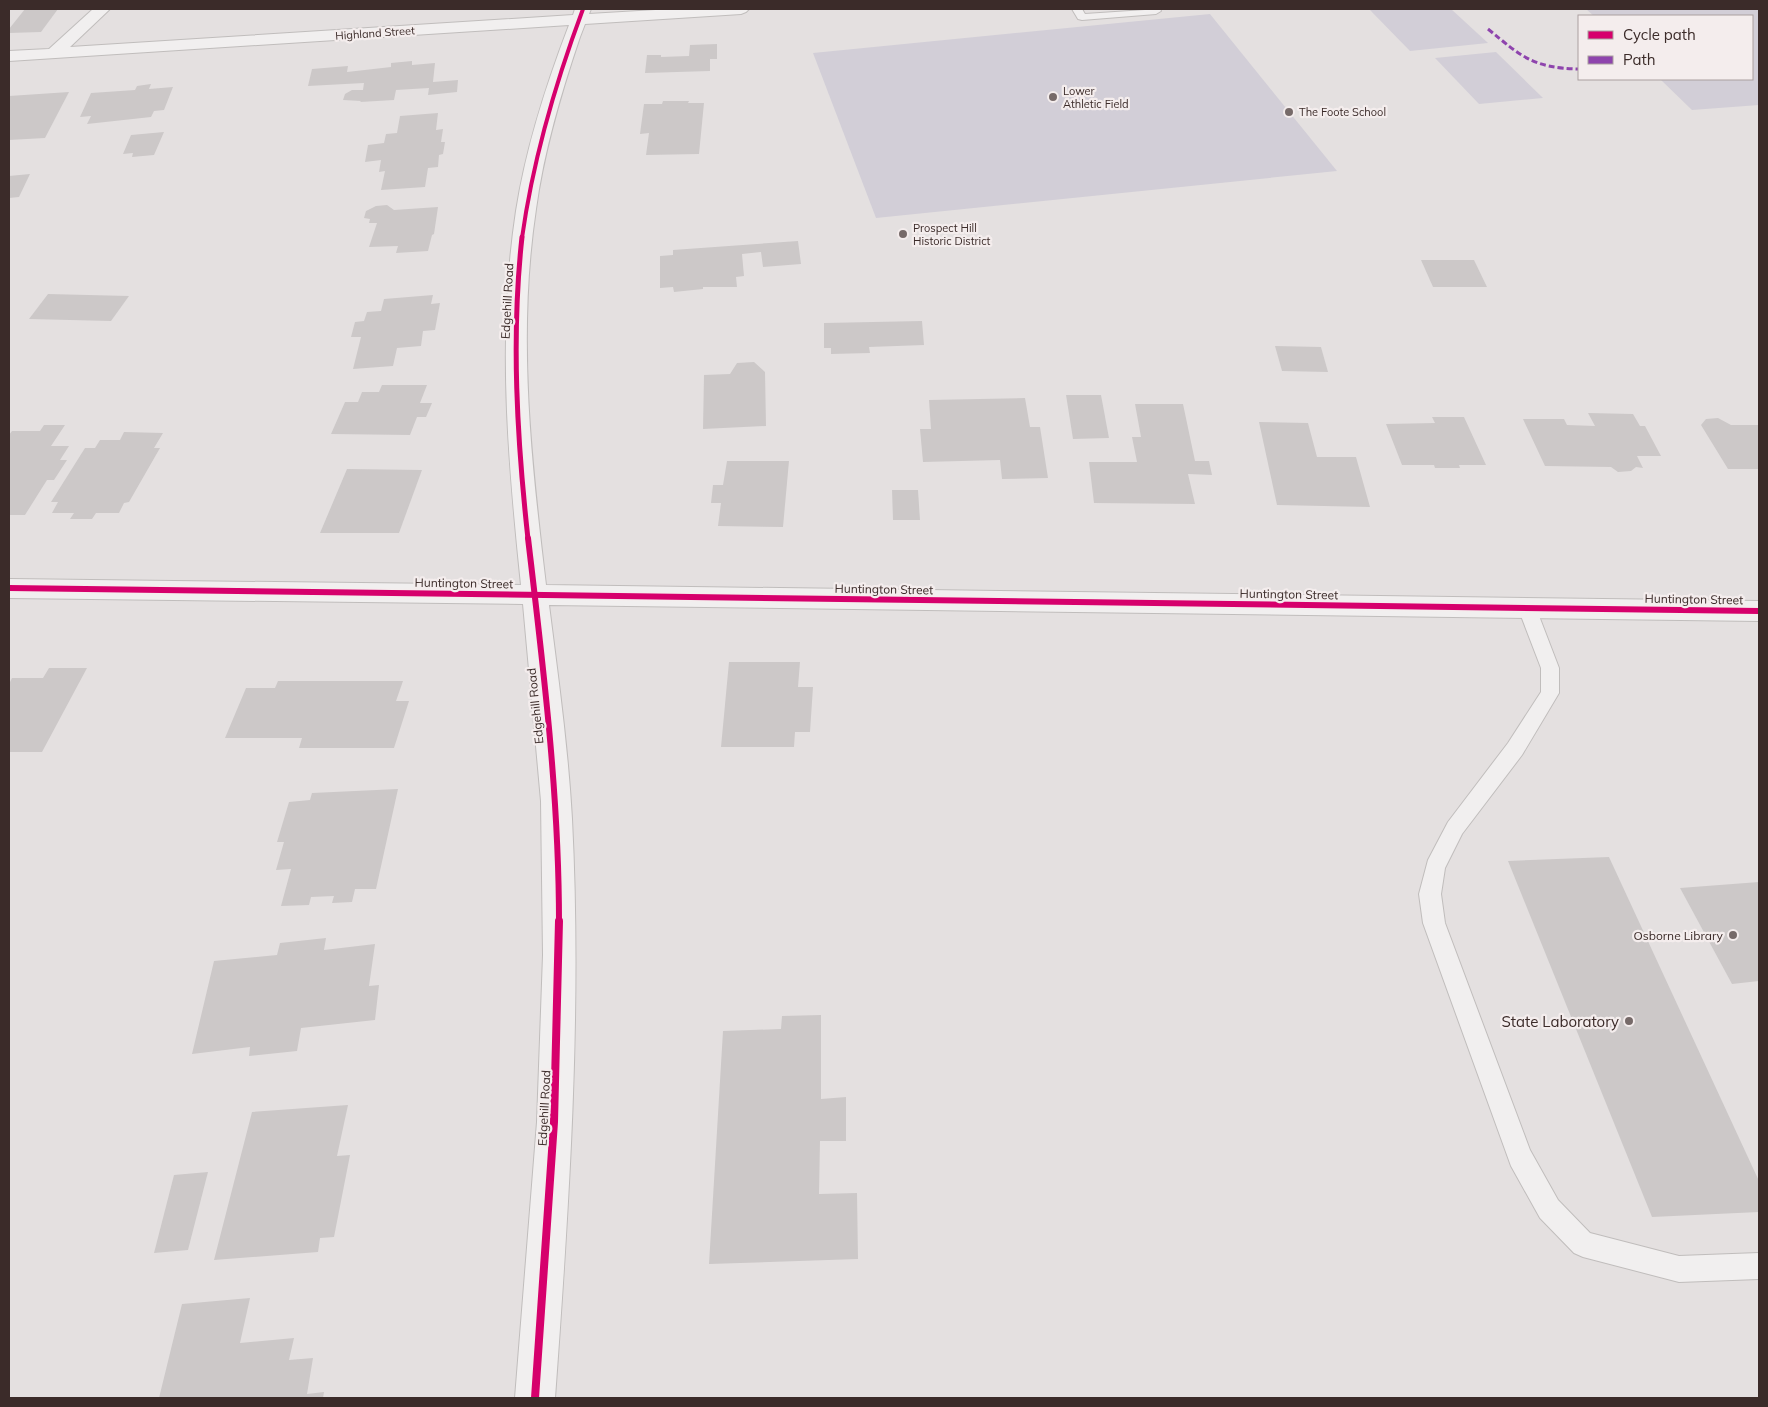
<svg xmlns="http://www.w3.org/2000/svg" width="1768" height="1407" viewBox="0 0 1768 1407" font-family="Mulish,sans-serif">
	<rect width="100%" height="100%" fill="#e4e0e0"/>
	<g fill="#d2ced7">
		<path d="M 1379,9 L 1451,9 L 1488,43 L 1410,51 L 1370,10 Z"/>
		<path d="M 1586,9 L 1759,9 L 1759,105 L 1692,110 L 1660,79 L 1752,79 L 1752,16 L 1594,16 Z"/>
		<path d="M 1210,14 L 1337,171 L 876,218 L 813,53 Z"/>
		<path d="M 1496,52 L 1543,98 L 1479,104 L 1435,58 Z"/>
	</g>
	<g fill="#ccc8c8">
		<path d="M 25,9 L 58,9 L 41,32 L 9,33 L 9,29 Z"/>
		<path d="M 717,44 L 717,59 L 710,59 L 710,71 L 645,73 L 647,55 L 661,55 L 661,57 L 689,56 L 690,45 Z"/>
		<path d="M 412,61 L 412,65 L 435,63 L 433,82 L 458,80 L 457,92 L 428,95 L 429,88 L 396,90 L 394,100 L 360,102 L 361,101 L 343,100 L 345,94 L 352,90 L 363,90 L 364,83 L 308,86 L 312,69 L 348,66 L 347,72 L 391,67 L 391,63 Z"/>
		<path d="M 151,84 L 149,89 L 173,87 L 164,110 L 154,111 L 151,117 L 87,124 L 91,116 L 80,117 L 91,93 L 135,90 L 137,86 Z"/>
		<path d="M 69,92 L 45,138 L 9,140 L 9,96 Z"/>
		<path d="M 663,101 L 689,101 L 688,103 L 704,103 L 699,154 L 646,155 L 649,133 L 640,134 L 644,104 L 662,104 Z"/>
		<path d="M 438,113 L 436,130 L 443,129 L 441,142 L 445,142 L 443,154 L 439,155 L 438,167 L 428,168 L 425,187 L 381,190 L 385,171 L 379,172 L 381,160 L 365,162 L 368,145 L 384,143 L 386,134 L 397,133 L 400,116 Z"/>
		<path d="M 164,132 L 154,155 L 132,157 L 133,153 L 123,154 L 131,135 Z"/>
		<path d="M 30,174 L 19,197 L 9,198 L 9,176 Z"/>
		<path d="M 387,205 L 394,210 L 438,207 L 434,234 L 432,235 L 428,251 L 396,253 L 398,246 L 369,247 L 377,223 L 369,223 L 370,219 L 364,218 L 366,211 L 376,206 Z"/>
		<path d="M 798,241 L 801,264 L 763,267 L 761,252 L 742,254 L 744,276 L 736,277 L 737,287 L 703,287 L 703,289 L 674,292 L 673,287 L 660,288 L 660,256 L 673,255 L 673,250 Z"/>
		<path d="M 1421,260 L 1474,260 L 1487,287 L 1433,287 Z"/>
		<path d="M 48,294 L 129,296 L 111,321 L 29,319 Z"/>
		<path d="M 433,295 L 431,304 L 440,303 L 435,330 L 423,331 L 421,346 L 397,348 L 393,366 L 353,369 L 361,337 L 351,337 L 355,322 L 364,321 L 367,312 L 381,311 L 384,299 Z"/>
		<path d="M 922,321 L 924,345 L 869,347 L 870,353 L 831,354 L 831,348 L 824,348 L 824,323 Z"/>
		<path d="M 1275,346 L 1321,347 L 1328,372 L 1282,371 Z"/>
		<path d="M 754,362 L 765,372 L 766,426 L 703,429 L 704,375 L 730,374 L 737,363 Z"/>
		<path d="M 382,385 L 427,385 L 420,403 L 432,403 L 426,417 L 417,417 L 410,435 L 331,434 L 345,402 L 358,402 L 362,392 L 379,392 Z"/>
		<path d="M 1066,395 L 1101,395 L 1109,438 L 1073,439 Z"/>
		<path d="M 1025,398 L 1030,427 L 1040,427 L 1048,478 L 1002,479 L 1000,460 L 923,462 L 920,429 L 931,429 L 929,400 Z"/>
		<path d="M 1135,404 L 1183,404 L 1195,461 L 1209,461 L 1212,475 L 1188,474 L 1195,504 L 1094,503 L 1089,462 L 1137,462 L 1132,437 L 1141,437 Z"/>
		<path d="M 1588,413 L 1633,414 L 1640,426 L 1645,426 L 1661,456 L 1637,456 L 1643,468 L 1636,467 L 1631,471 L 1618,472 L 1611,467 L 1545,466 L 1523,419 L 1564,419 L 1567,425 L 1595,426 Z"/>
		<path d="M 1432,417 L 1464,417 L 1486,465 L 1459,465 L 1460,468 L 1435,468 L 1434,465 L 1402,465 L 1386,424 L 1435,423 Z"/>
		<path d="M 1718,418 L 1731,425 L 1759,425 L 1759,469 L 1728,469 L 1701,425 L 1706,419 Z"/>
		<path d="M 1259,422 L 1308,423 L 1317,457 L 1356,457 L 1370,507 L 1277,505 Z"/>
		<path d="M 44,425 L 65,425 L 51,446 L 69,446 L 60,460 L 67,460 L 54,480 L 47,480 L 25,515 L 9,515 L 9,435 L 12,431 L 40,431 Z"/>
		<path d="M 124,432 L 163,433 L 154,448 L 160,448 L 129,502 L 124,503 L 119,513 L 96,513 L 92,519 L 70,519 L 74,513 L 52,513 L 58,502 L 51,502 L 85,448 L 95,448 L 100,440 L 120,440 Z"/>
		<path d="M 727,461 L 789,461 L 783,527 L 718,526 L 721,503 L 711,503 L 713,485 L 723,485 Z"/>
		<path d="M 347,469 L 422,470 L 399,533 L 320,533 Z"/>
		<path d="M 892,490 L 918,490 L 920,520 L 893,520 Z"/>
		<path d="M 729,662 L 800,662 L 798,687 L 813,687 L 810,732 L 795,732 L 794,747 L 721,747 Z"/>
		<path d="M 49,668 L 87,668 L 42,752 L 9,752 L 9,684 L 12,678 L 43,678 Z"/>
		<path d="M 278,681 L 403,681 L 396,701 L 409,701 L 394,748 L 299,748 L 302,738 L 225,738 L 246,688 L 275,688 Z"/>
		<path d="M 398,789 L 376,889 L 355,889 L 352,902 L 332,903 L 334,896 L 311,897 L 309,905 L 281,906 L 291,869 L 276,870 L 284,842 L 277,842 L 289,802 L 310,800 L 312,793 Z"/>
		<path d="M 1609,857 L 1759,1181 L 1759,1212 L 1652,1217 L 1508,861 Z"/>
		<path d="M 1759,882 L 1759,981 L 1732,984 L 1680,888 Z"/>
		<path d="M 326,938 L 324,950 L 375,944 L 369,986 L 379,985 L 375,1020 L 301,1028 L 297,1051 L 249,1056 L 250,1047 L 192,1054 L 214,961 L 277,955 L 280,943 Z"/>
		<path d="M 821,1015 L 821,1099 L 846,1097 L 846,1141 L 820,1141 L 819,1194 L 857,1193 L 858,1259 L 709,1264 L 723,1031 L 781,1029 L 782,1016 Z"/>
		<path d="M 348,1105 L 337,1156 L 350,1155 L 334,1237 L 320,1238 L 318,1252 L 214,1260 L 252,1112 Z"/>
		<path d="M 208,1172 L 188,1250 L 154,1253 L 174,1175 Z"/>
		<path d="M 250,1298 L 240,1343 L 294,1338 L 289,1360 L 313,1358 L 307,1394 L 324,1392 L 323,1398 L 159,1398 L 182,1304 Z"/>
	</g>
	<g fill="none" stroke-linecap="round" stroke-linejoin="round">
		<g stroke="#c0bdbc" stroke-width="2">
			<g id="service">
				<path d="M 1072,9 L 1082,9 L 1085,14 L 1160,9 L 1161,11 L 1156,14 L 1082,20 L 1078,19 Z"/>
				<path d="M 1527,601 L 1533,603 L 1536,608 L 1559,668 L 1559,693 L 1522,755 L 1462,834 L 1445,868 L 1441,894 L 1445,923 L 1530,1150 L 1558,1200 L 1590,1233 L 1679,1256 L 1759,1253 L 1759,1279 L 1679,1282 L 1583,1257 L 1574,1253 L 1540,1218 L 1511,1166 L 1423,923 L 1419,894 L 1428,860 L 1448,822 L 1508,743 L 1541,692 L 1541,668 L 1518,608 L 1521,603 Z"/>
			</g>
		</g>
		<g stroke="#c0bdbc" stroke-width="2">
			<path id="minor" d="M 93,9 L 110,9 L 70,47 L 573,15 L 575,9 L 591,9 L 589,14 L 672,9 L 749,9 L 746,12 L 741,14 L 585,24 L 580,37 C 561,93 544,150 536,209 C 517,334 531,461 546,585 L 1759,601 L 1759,621 L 549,605 C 558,676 568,747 572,819 C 582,1012 569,1206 555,1398 L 515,1398 L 537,1122 L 543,955 L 541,801 L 523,604 L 9,598 L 9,579 L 521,585 C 508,461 497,335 516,211 C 526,147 546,85 569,25 L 9,61 L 9,51 L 49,49 Z"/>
		</g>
		<use href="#service" fill="#f1efef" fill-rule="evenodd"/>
		<use href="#minor" fill="#f1efef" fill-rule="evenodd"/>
		<path stroke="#8e44ad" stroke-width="3" stroke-dasharray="6 3" stroke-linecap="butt" d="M 1488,29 C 1522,57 1533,68 1579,69"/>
		<g stroke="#f4eded" stroke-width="5.5">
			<path id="cycleway-far3" d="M 522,238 C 533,159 555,84 583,9"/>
		</g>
		<g stroke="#f4eded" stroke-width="8">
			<path id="cycleway-far2" d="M 522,237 C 511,337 517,439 528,539"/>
		</g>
		<g stroke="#f4eded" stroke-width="9">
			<g id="cycleway-far1">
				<path d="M 528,538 C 543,666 559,793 559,922"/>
				<path d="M 9,588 L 1759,611"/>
			</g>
		</g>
		<g stroke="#f4eded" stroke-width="11">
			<path id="cycleway" d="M 535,1398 L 554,1122 L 559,921"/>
		</g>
		<use href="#cycleway-far3" stroke="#d6006c" stroke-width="4"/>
		<use href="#cycleway-far2" stroke="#d6006c" stroke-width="5"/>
		<use href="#cycleway-far1" stroke="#d6006c" stroke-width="6"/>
		<use href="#cycleway" stroke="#d6006c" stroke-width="8"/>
	</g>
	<g fill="#766a69" stroke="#f4eded" stroke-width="2">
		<circle cx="1053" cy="97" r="5"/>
		<circle cx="1289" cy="112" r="5"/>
		<circle cx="903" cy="234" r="5"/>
		<circle cx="1733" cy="935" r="5"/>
		<circle cx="1629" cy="1021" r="5"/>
	</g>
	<g text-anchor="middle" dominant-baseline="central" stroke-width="4.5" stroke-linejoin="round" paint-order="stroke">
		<g font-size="11" fill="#3b2b29" stroke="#f4eded">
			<text transform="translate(375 33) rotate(-4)">Highland Street</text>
		</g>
		<g font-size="11" fill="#3b2b29" stroke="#f4eded" text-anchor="start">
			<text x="1063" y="91">Lower<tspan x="1063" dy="13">Athletic Field</tspan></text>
			<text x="1299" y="112">The Foote School</text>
			<text x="913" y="228">Prospect Hill<tspan x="913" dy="13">Historic District</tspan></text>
		</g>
		<g font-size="12" fill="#3b2b29" stroke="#f4eded">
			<text transform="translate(507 301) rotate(-87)">Edgehill Road</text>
			<text transform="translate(464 583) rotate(1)">Huntington Street</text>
			<text transform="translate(884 589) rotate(1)">Huntington Street</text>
			<text transform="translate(1289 594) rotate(1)">Huntington Street</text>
			<text transform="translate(1694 599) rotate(1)">Huntington Street</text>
			<text transform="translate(535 706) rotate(-96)">Edgehill Road</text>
			<text transform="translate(544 1108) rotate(-87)">Edgehill Road</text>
		</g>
		<g font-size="12" fill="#3b2b29" stroke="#f4eded" text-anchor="end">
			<text x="1723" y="935">Osborne Library</text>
		</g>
		<g font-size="15" fill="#3b2b29" stroke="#f4eded" text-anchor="end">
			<text x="1619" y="1021">State Laboratory</text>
		</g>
	</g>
	<rect width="1768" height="1407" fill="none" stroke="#3b2b29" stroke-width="20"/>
	<rect x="1578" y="15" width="175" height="65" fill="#f4eded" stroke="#aa9f9f"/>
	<rect x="1588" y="31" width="25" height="8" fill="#d6006c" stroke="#aa9f9f"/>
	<text x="1623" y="40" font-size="15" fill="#3b2b29">Cycle path</text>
	<rect x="1588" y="56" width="25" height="8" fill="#8e44ad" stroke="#aa9f9f"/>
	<text x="1623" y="65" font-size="15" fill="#3b2b29">Path</text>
</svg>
